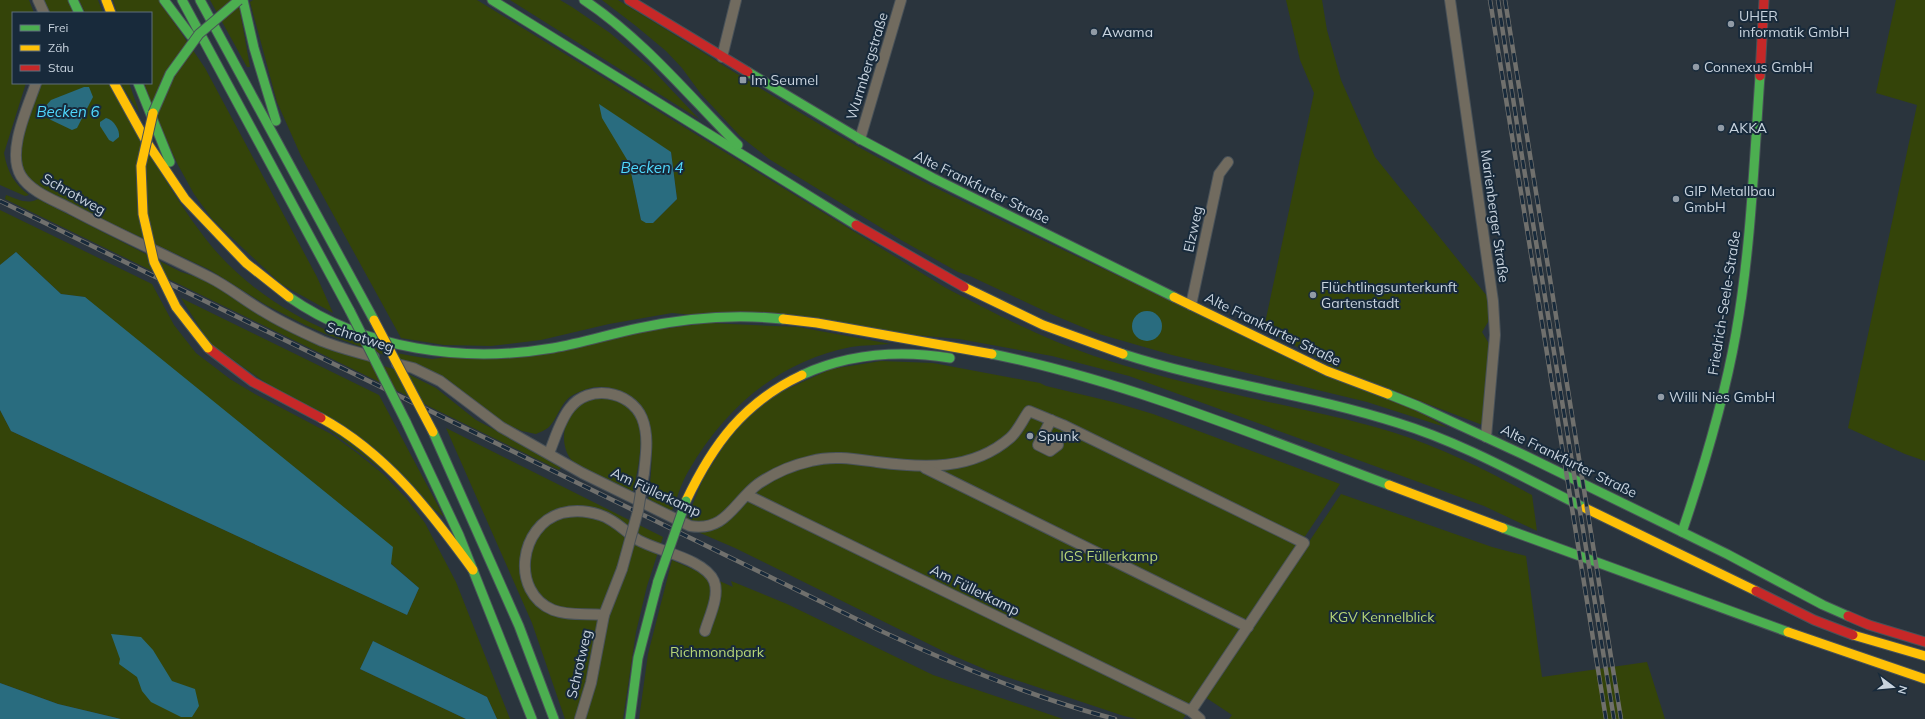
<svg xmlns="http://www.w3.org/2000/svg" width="1925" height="719" viewBox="0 0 1925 719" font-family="Mulish,sans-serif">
	<rect width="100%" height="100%" fill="#2a343d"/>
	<g fill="#344409" fill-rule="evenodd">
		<path d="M 0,0 L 29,0 L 34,13 L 13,13 L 13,83 L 26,83 L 4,153 C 7,171 14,184 29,195 L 25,196 L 0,185 Z"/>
		<path d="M 43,0 L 68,0 L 74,13 L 48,13 Z"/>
		<path d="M 79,0 L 98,0 L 103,13 L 85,13 Z"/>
		<path d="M 113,0 L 159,0 L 205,68 L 317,277 L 333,313 L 281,284 L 212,219 L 194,194 L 178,165 L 162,131 L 144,83 L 151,83 L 151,13 L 117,13 Z"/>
		<path d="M 210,0 L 238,0 L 250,67 L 247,67 Z"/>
		<path d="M 253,0 L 477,0 L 946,288 C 994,313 1043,339 1094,356 C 1136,370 1179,381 1221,391 C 1278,405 1336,415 1392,432 C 1441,447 1488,471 1532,495 L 1537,531 L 1484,506 L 1129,376 L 1052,356 L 959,339 L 672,313 L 609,324 L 541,340 L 491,346 L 444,345 L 401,338 L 301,156 L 277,102 L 250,2 ZM 671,152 L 677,199 L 653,223 L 641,220 L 629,163 Z"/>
		<path d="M 510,0 L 560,0 L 572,7 L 610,33 L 649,66 L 699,119 Z"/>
		<path d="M 602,0 L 618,0 C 711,56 801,117 897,168 C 1067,256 1244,333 1418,411 L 1448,428 L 1367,402 L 1172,355 L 1099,334 L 1051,314 L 970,276 L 958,272 L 901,240 L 769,159 L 740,136 L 701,94 L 682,68 L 666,51 L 636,26 Z"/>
		<path d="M 1286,0 L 1322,0 L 1327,30 L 1341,80 L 1375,157 L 1491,301 L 1491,317 L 1482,332 L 1491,347 L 1485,426 L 1336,369 L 1264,328 L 1314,93 L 1300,60 Z"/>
		<path d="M 1896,0 L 1925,0 L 1925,461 L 1905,454 L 1848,428 L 1917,105 L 1876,93 Z"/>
		<path d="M 40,83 L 110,83 C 140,135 168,190 205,238 C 258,307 347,349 432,359 L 708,323 L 798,327 L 891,344 C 878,345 864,345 851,347 C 779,361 725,408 689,470 C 681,483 677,499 671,513 L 648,502 C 651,479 657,426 641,407 C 635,399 627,395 619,391 C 604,383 587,387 573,395 C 561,401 558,418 549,427 C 546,430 540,432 536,434 L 522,431 L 503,423 L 447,379 L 413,365 L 328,335 L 305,325 L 266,305 L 210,270 L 43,191 L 23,175 L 18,153 Z"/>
		<path d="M 120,83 L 129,83 L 140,114 Z"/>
		<path d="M 6,195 C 17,199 27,205 38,199 L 181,272 L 209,281 L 338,351 L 408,374 L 436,388 L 476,420 L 520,443 L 561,468 L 559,470 L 5,199 Z"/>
		<path d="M 0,210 L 152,284 L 174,325 L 196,353 L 230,379 L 255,394 L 331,434 L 357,453 L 383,474 L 406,498 L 425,523 L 456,582 L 510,719 L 497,719 L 487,697 L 373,641 L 360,669 L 466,719 L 121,719 L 58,704 L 0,683 L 0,410 L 11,431 L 407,615 L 419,588 L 85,297 L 61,294 L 16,252 L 0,265 Z"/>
		<path d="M 181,298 L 379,395 L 444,517 L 279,392 L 210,344 Z"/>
		<path d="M 881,361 L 933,363 L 1040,383 L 1046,386 L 1113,402 L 1153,414 L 1340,484 L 1183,719 L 1137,719 L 1124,716 L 989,671 L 947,653 L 735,548 L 684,526 L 703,479 L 733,431 L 774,395 L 831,369 Z"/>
		<path d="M 604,396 C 614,398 624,401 632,408 C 649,426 637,474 632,495 C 615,485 592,476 576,464 C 563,455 561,433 568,420 C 578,403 584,399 604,396 Z"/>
		<path d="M 446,428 L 663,537 L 647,586 L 636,632 L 623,719 L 565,719 L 532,623 Z"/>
		<path d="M 1341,494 L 1492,547 L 1526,556 L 1542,677 L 1647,662 L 1665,719 L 1229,719 L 1232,715 L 1205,697 Z"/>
		<path d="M 672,560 L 733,587 L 731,581 L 787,604 L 933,675 L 1063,719 L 639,719 L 648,654 Z"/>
	</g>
	<g fill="#296c7f">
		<path d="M 84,87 L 89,87 L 93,97 L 77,128 L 72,130 L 51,120 L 45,115 L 43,109 L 51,100 Z"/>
		<path d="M 599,104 L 671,152 L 677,199 L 653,223 L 646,223 L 641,220 L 629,163 L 602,118 Z"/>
		<path d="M 106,118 C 114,120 120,130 119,137 L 113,142 L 109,140 L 100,126 L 100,122 Z"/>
		<path d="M 16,252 L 61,294 L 85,297 L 393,547 L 391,564 L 419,588 L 407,615 L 11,431 L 0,410 L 0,265 Z"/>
		<circle cx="1147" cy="326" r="15"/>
		<path d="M 111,634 L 141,637 L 153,650 L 172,681 L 195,689 L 199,706 L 192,717 L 181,717 L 151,702 L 142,691 L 137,677 L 119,664 L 120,659 Z"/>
		<path d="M 373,641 L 487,697 L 497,719 L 466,719 L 360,669 Z"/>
		<path d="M 0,683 L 58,704 L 121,719 L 0,719 Z"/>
	</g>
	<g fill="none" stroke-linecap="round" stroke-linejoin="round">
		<g stroke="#485158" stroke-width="12">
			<g id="street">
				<path d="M 38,0 L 44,13"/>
				<path d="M 1450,0 L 1493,301 L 1495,335 L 1486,437"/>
				<path d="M 722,57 L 736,0"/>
				<path d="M 36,83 C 28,107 6,152 21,176 C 31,192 54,200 71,209 C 116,233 163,254 209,277 C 229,287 244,300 263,311 C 282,323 302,332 322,341 C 339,348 357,352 374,357"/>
				<path d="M 860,139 L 901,0"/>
				<path d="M 1191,305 L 1219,174 L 1228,162"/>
				<path d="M 397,364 L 413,368 L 440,381 L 501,427 L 582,473 L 690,526 C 726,532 734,502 758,484 C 774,473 793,465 811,461 C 833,455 855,459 877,462 C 923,468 972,471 1010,438 C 1018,431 1023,419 1029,411 L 1063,425 L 1304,543 L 1191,711 L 747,495"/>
				<path d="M 1051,420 L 1038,445 L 1050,451 L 1058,445"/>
				<path d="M 549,453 C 555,439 560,420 570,408 C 588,384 630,390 642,418 C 649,435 646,455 644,473"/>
				<path d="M 925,468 L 1248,627"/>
				<path d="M 604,615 C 587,613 568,616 553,610 C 510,592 519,525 562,513 C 574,510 588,511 600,515 C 614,519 626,532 638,540 C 657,551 705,559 714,581 C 720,596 709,617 705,631"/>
				<path d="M 1191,711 L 1200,719"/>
				<path d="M 580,719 L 591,683 L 604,615 L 622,569"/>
			</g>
		</g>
		<g stroke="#485158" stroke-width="11">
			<g id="fast">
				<path d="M 73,0 L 79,13"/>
				<path d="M 164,0 L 191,36"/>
				<path d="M 182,0 L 350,311"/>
				<path d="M 200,0 L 374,320"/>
				<path d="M 243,0 L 254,48 L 276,121"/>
				<path d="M 492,0 L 856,225"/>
				<path d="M 584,0 C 644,40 688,95 738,145"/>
				<path d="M 748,72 L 860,139 L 933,178 L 1174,297"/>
				<path d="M 138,83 L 170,162"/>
				<path d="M 289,297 C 365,350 464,363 553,348 C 582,343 610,334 639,328 C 686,318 735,314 783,319"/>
				<path d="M 992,354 C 1129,382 1258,436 1389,485"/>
				<path d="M 1123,354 C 1213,383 1308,394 1398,423 C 1463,443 1524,478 1585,508"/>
				<path d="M 802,375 C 850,353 899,350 950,358"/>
				<path d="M 1388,394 L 1418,406 L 1522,454 L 1727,554 L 1823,605 L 1848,616"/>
				<path d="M 406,422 L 459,535 L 532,719"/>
				<path d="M 433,432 L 519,626 L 554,719"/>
				<path d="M 1503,528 L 1788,632"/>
				<path d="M 1682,532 C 1704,467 1724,401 1736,333 C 1751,248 1754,161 1760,76"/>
				<path d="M 630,719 L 638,658 L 658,581"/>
			</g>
		</g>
		<g stroke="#485158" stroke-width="11">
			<g id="slow">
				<path d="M 106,0 L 111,13"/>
				<path d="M 114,83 L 146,141 L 185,199 L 246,263 L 289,297"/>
				<path d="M 964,287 L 1043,325 L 1123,354"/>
				<path d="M 1174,297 L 1327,371 L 1388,394"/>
				<path d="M 783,319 L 817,323 L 992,354"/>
				<path d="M 321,418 C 386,453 430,511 473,570"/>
				<path d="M 1389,485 L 1503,528"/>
				<path d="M 686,501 C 713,444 744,402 802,375"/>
				<path d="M 1585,508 L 1756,591"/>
				<path d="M 1788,632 L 1925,679"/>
				<path d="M 1853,635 L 1925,656"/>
			</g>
		</g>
		<g stroke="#485158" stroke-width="11">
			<g id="jam">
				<path d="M 629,0 L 748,72"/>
				<path d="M 1760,76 L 1764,0"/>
				<path d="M 856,225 L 964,287"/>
				<path d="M 208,348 L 253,382 L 321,418"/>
				<path d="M 1756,591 L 1814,620 L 1853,635"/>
				<path d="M 1848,616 L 1869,625 L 1925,642"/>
			</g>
		</g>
		<use href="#street" stroke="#716b5f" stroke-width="10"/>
		<use href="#fast" stroke="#4caf50" stroke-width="9"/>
		<use href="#slow" stroke="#ffc107" stroke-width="9"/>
		<use href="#jam" stroke="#c62828" stroke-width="9"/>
		<g stroke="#70706d" stroke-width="4.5">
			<g id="rail">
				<path d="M 1490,0 L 1606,719"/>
				<path d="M 1498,0 L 1520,144 L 1614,719"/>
				<path d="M 1505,0 L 1621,719"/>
				<path d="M 0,201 L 881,631 C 957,666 1034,698 1115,719"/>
			</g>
		</g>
		<use href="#rail" stroke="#182a3b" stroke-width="3" stroke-dasharray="9" stroke-linecap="butt"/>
		<g stroke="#485158" stroke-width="12" stroke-linecap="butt">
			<path id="street-bridge" d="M 622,569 L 638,511 L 644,473"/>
		</g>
		<g stroke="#485158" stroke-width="11" stroke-linecap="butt">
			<g id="fast-bridge">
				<path d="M 153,113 L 170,74 L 199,34 L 239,0"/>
				<path d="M 350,311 L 406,422"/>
				<path d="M 658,581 L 686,501"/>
			</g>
		</g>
		<g stroke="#485158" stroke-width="11" stroke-linecap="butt">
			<g id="slow-bridge">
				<path d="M 153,113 L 141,166 L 143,214 L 154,262 L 176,307 L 208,348"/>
				<path d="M 374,320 L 433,432"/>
			</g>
		</g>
		<use href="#street-bridge" stroke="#716b5f" stroke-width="10"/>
		<use href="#fast-bridge" stroke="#4caf50" stroke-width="9"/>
		<use href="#slow-bridge" stroke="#ffc107" stroke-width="9"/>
	</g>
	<g fill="#919ba6" stroke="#182a3b" stroke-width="1.5">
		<circle cx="1731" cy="24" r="4"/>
		<circle cx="1094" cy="32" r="4"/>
		<circle cx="1696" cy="67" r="4"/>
		<rect x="739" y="76" width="8" height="8" rx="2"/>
		<circle cx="1721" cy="128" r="4"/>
		<circle cx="1676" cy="199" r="4"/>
		<circle cx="1313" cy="295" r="4"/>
		<circle cx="1661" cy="397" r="4"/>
		<circle cx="1030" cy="436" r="4"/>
	</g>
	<g text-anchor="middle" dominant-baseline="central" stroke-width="4" stroke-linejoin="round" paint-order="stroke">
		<g font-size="14" fill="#c8d3de" stroke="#182a3b" text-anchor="start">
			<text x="1739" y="16">UHER<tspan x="1739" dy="16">informatik GmbH</tspan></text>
			<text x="1102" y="32">Awama</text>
			<text x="1704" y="67">Connexus GmbH</text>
			<text x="751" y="80">Im Seumel</text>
			<text x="1729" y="128">AKKA</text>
			<text x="1684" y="191">GIP Metallbau<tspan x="1684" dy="16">GmbH</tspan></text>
			<text x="1321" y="287">Flüchtlingsunterkunft<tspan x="1321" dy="16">Gartenstadt</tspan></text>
			<text x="1669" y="397">Willi Nies GmbH</text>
			<text x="1038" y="436">Spunk</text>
		</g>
		<g font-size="14" fill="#c8d3de" stroke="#182a3b">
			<text transform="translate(867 66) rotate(-73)">Wurmbergstraße</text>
			<text transform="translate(982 187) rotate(26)">Alte Frankfurter Straße</text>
			<text transform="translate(74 194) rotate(29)">Schrotweg</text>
			<text transform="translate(1495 216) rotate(82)">Marienberger Straße</text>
			<text transform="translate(1193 229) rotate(-78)">Elzweg</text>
			<text transform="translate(1724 303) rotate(-81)">Friedrich-Seele-Straße</text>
			<text transform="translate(1273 329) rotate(26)">Alte Frankfurter Straße</text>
			<text transform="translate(360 337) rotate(18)">Schrotweg</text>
			<text transform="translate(1569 461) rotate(26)">Alte Frankfurter Straße</text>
			<text transform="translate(656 492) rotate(25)">Am Füllerkamp</text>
			<text transform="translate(975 590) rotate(26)">Am Füllerkamp</text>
			<text transform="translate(579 664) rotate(-77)">Schrotweg</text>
		</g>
		<g font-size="14" fill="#b7d677" stroke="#182a3b">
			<text x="1109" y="556">IGS Füllerkamp</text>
			<text x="1382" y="617">KGV Kennelblick</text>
			<text x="717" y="652">Richmondpark</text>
		</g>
		<g font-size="15" font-style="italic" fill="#50d9fd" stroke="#182a3b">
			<text x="68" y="111">Becken 6</text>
			<text x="652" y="167">Becken 4</text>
		</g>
	</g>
	<rect x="12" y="12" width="140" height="72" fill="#182a3b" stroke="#5e6e7c"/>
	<rect x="20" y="25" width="20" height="6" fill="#4caf50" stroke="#5e6e7c"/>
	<text x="48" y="32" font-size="12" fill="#c8d3de">Frei</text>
	<rect x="20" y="45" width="20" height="6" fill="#ffc107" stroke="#5e6e7c"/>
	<text x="48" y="52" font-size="12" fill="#c8d3de">Zäh</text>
	<rect x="20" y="65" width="20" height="6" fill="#c62828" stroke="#5e6e7c"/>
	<text x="48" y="72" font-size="12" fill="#c8d3de">Stau</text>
	<g transform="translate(1893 687) rotate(106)" stroke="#182a3b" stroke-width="3" paint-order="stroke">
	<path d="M0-3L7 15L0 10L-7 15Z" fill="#c8d3de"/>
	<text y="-6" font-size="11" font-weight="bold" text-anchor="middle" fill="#c8d3de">N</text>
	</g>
</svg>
